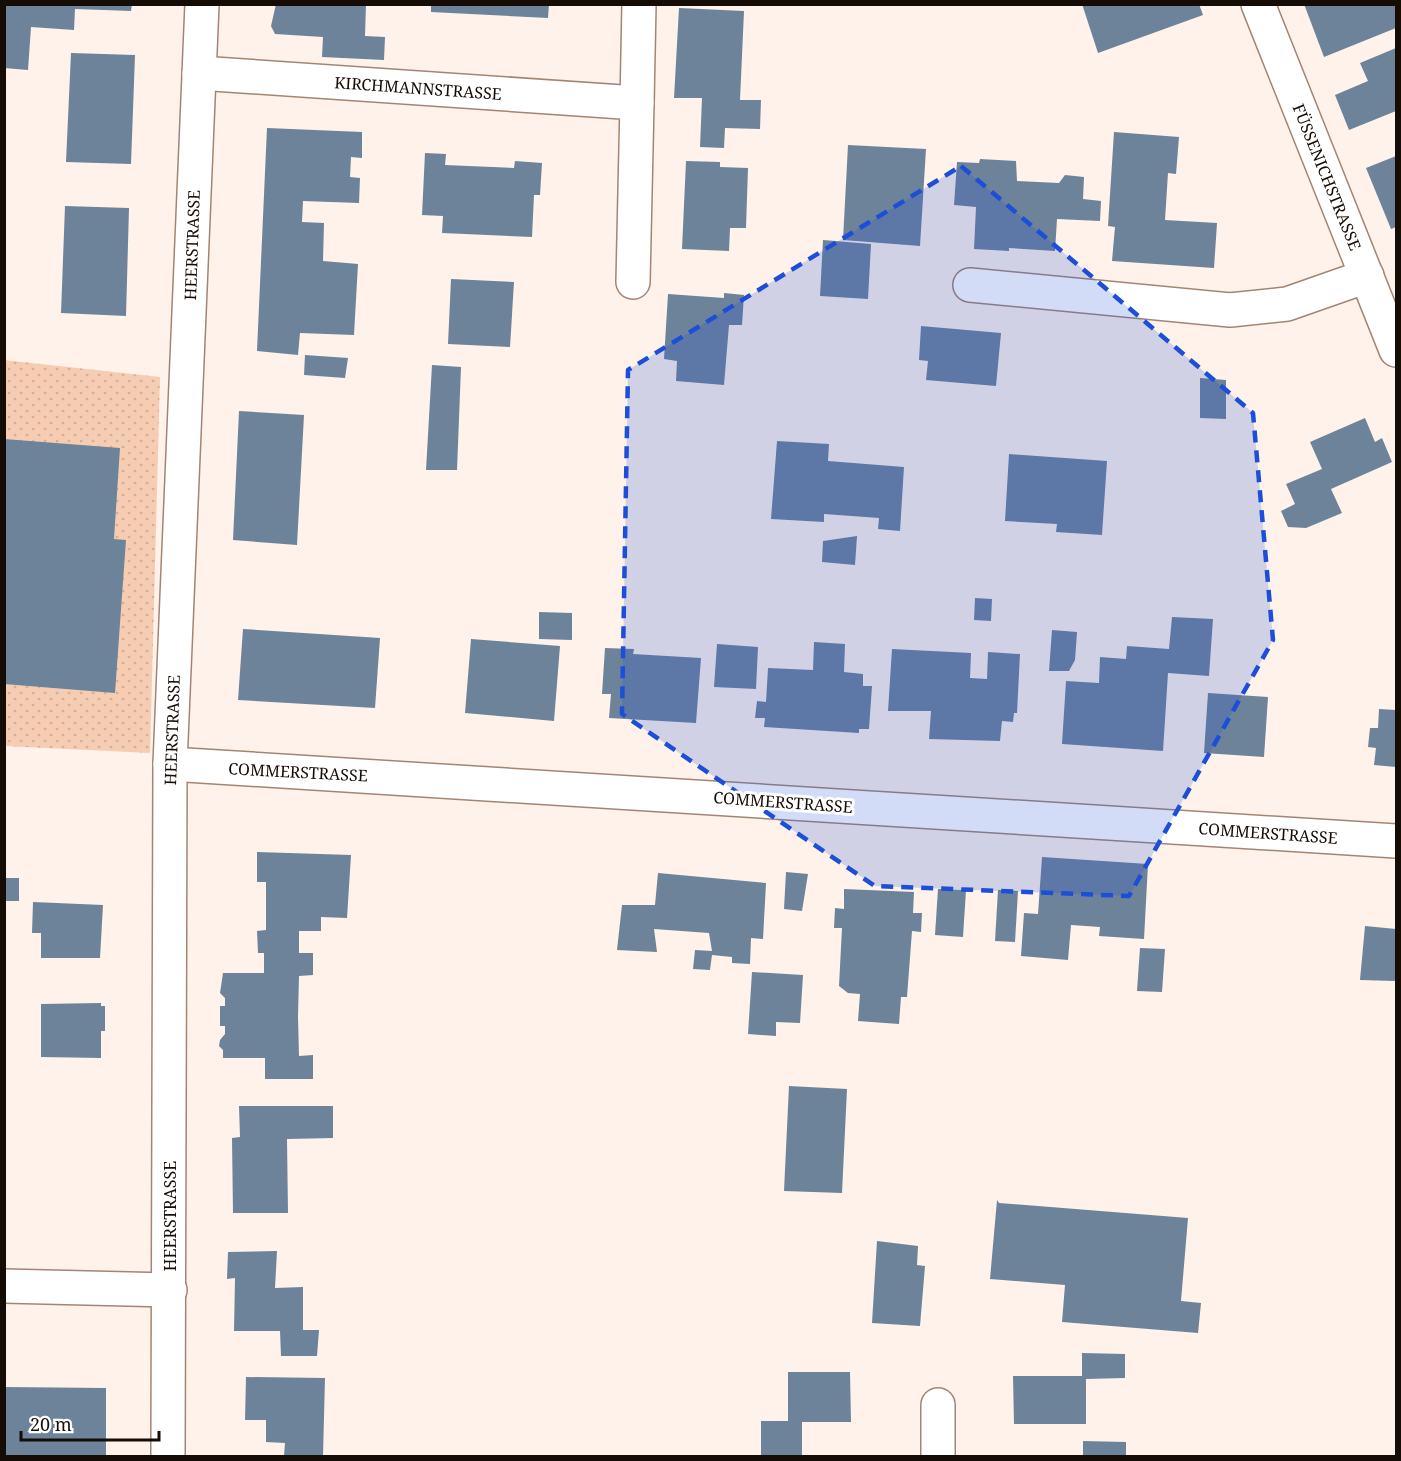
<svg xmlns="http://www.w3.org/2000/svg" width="1401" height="1461" viewBox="0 0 1401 1461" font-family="'Noto Serif',serif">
	<defs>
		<pattern id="grass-dots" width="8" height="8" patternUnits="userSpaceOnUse" patternTransform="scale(1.5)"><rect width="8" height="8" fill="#f6cdb3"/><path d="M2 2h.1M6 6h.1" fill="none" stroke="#d2af98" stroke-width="1.8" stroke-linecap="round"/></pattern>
	</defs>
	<rect width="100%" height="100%" fill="#fef2ea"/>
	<path fill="url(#grass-dots)" d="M 4,360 L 160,377 L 150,753 L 5,746 Z"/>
	<g fill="#6d839a">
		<path d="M 4,4 L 132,4 L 131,11 L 75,9 L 74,30 L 31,27 L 28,70 L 4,68 Z"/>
		<path d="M 276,4 L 366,4 L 365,36 L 385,37 L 384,60 L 322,57 L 323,37 L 275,34 L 271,26 Z"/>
		<path d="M 431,4 L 549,4 L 548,18 L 431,12 Z"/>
		<path d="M 1082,4 L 1199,4 L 1203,15 L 1098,53 Z"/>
		<path d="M 1304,4 L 1396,4 L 1396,28 L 1324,57 Z"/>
		<path d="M 679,8 L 744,11 L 740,100 L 761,100 L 760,129 L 725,128 L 724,148 L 700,147 L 702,98 L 674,98 Z"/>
		<path d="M 1396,48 L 1396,111 L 1349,130 L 1335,95 L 1368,81 L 1360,63 Z"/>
		<path d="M 71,53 L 135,55 L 131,164 L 66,162 Z"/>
		<path d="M 267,128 L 362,132 L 362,158 L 351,157 L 350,177 L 360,178 L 359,203 L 303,201 L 302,222 L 324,223 L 323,261 L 358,264 L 354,335 L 300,333 L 298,355 L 257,351 Z"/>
		<path d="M 1114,132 L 1179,137 L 1176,174 L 1168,173 L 1165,220 L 1217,223 L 1214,268 L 1112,261 L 1115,227 L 1108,226 Z"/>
		<path d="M 848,145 L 926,149 L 920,246 L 843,240 Z"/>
		<path d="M 425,153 L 446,154 L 445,165 L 514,168 L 515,161 L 542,163 L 540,195 L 534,195 L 532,237 L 442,233 L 443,216 L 422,215 Z"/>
		<path d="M 1396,156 L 1396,227 L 1391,229 L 1366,168 Z"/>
		<path d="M 980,159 L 1016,161 L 1017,181 L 1059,183 L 1065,175 L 1084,177 L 1083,199 L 1101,201 L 1100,221 L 1057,219 L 1055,251 L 1009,248 L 1009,251 L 974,249 L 976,207 L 954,205 L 957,162 L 979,163 Z"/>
		<path d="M 686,161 L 720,162 L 720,167 L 748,168 L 746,228 L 730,228 L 729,251 L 682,249 Z"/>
		<path d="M 65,206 L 129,208 L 126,316 L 61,313 Z"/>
		<path d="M 823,240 L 871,244 L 868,299 L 820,296 Z"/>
		<path d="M 451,279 L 514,282 L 510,347 L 448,344 Z"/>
		<path d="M 724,293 L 744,295 L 742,325 L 729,325 L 724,385 L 676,381 L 677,361 L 664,359 L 668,294 L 724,298 Z"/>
		<path d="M 921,326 L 1001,333 L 996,386 L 926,380 L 928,361 L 919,360 Z"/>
		<path d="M 305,355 L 348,358 L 345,378 L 304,375 Z"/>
		<path d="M 432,365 L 461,367 L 457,470 L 426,470 Z"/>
		<path d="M 1200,378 L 1226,380 L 1226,419 L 1200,418 Z"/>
		<path d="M 239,411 L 304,415 L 297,545 L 233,540 Z"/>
		<path d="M 1365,418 L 1375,442 L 1382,438 L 1392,462 L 1331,489 L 1342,513 L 1306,528 L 1288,527 L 1281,511 L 1295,504 L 1286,484 L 1322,469 L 1310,442 Z"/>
		<path d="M 4,439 L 120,448 L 114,539 L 126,540 L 115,693 L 4,684 Z"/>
		<path d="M 777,441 L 829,444 L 828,461 L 904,467 L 900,531 L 878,529 L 879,518 L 824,514 L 824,522 L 771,519 Z"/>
		<path d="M 1009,454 L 1107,461 L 1102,535 L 1056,532 L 1057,524 L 1005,521 Z"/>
		<path d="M 857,536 L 855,565 L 822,562 L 823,541 Z"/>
		<path d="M 975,598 L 992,599 L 991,621 L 974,620 Z"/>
		<path d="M 539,612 L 572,613 L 572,640 L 539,639 Z"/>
		<path d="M 1172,617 L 1213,619 L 1209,676 L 1168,673 L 1163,751 L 1062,744 L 1066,681 L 1099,683 L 1100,657 L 1126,659 L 1127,646 L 1169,649 Z"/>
		<path d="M 243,629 L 380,638 L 375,708 L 238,700 Z"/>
		<path d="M 1052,630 L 1077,632 L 1075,660 L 1069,671 L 1049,671 Z"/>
		<path d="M 471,639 L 560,646 L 554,721 L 465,713 Z"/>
		<path d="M 814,642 L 845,644 L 844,672 L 863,674 L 863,686 L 872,686 L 869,729 L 859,729 L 859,733 L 764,727 L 765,718 L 755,718 L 757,701 L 766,702 L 768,668 L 813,670 Z"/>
		<path d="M 717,644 L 758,647 L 756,689 L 714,687 Z"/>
		<path d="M 605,648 L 634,649 L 633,654 L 701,658 L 696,723 L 609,718 L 611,694 L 602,694 Z"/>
		<path d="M 892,649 L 971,653 L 970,678 L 987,679 L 988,652 L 1020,654 L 1017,713 L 1014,713 L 1013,722 L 1002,721 L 1000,741 L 929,739 L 931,711 L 888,711 Z"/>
		<path d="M 1208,693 L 1268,697 L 1264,757 L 1204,753 Z"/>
		<path d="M 1379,709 L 1396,710 L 1396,767 L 1374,765 L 1376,748 L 1368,747 L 1370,728 L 1378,728 Z"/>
		<path d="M 257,852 L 351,855 L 347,918 L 321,917 L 321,931 L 299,931 L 299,953 L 313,953 L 313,975 L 299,976 L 298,1017 L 299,1056 L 313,1055 L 313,1079 L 265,1079 L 265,1058 L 223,1058 L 223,1050 L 219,1046 L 220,1040 L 225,1034 L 225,1026 L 220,1026 L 220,1006 L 225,1006 L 225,998 L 220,993 L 223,973 L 264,973 L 264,953 L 258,953 L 257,931 L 266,930 L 266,882 L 257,882 Z"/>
		<path d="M 1042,857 L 1148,864 L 1144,939 L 1099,936 L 1100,927 L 1071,925 L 1068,960 L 1021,956 L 1024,913 L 1038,914 Z"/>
		<path d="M 786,872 L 808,874 L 802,911 L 784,909 Z"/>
		<path d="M 658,873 L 766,883 L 763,939 L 751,938 L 750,964 L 732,963 L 732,957 L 712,955 L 710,970 L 693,969 L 695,950 L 712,951 L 709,933 L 654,929 L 657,952 L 617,950 L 622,905 L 655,905 Z"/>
		<rect x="4" y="878" width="15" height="23"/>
		<path d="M 844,889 L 914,892 L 913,913 L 922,913 L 921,932 L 912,931 L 907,997 L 901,997 L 899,1024 L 858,1021 L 860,994 L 848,993 L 839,986 L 842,928 L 834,928 L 835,908 L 844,909 Z"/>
		<path d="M 938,889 L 966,890 L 963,937 L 935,935 Z"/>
		<path d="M 998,890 L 1018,891 L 1015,942 L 995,941 Z"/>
		<path d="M 33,902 L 103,905 L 100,958 L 41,958 L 41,933 L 32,933 Z"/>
		<path d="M 1365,926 L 1396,929 L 1395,981 L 1360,980 Z"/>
		<path d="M 1140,948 L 1165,949 L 1162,992 L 1137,991 Z"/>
		<path d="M 752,972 L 803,975 L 800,1023 L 776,1022 L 776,1036 L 748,1034 Z"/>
		<path d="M 101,1003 L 101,1006 L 105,1006 L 105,1031 L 101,1031 L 101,1058 L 41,1057 L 41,1004 Z"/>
		<path d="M 789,1086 L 847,1089 L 842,1193 L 784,1191 Z"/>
		<path d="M 239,1106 L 333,1106 L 333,1138 L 287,1139 L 288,1213 L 233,1213 L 232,1138 L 240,1137 Z"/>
		<path d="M 997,1200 L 999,1203 L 1188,1218 L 1181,1301 L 1201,1303 L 1198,1333 L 1062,1322 L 1065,1285 L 990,1279 Z"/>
		<path d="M 877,1241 L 918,1246 L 917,1265 L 925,1266 L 920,1326 L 872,1323 Z"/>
		<path d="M 277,1251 L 275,1288 L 303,1287 L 303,1330 L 319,1330 L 317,1356 L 281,1356 L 280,1331 L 234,1331 L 235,1278 L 227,1279 L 228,1252 Z"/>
		<path d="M 1082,1353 L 1125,1354 L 1125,1378 L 1086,1379 L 1086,1424 L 1014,1424 L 1013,1376 L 1082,1376 Z"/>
		<path d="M 788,1372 L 850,1372 L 851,1422 L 802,1422 L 802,1456 L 761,1456 L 761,1421 L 788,1421 Z"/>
		<path d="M 246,1377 L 325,1378 L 323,1456 L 284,1456 L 285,1443 L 266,1442 L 266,1420 L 245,1420 Z"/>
		<path d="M 4,1387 L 106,1388 L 106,1456 L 4,1456 Z"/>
		<path d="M 1083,1441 L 1126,1442 L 1126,1456 L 1083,1456 Z"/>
	</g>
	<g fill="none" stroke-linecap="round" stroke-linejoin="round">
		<g stroke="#a28674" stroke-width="36">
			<g id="minor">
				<path d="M 1258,4 L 1396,350"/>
				<path d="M 199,73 L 637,103 L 633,282"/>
				<path d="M 637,103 L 639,4"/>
				<path d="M 970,285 L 1230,310 L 1287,304 L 1367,276"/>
				<path d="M 170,764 L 1396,841"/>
				<path d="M 4,1286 L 170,1290"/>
				<path d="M 168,1456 L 170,764 L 202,4"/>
				<path d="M 938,1456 L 938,1405"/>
			</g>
		</g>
		<use href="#minor" stroke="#fff" stroke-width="33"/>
	</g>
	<path fill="#1d4ed8" fill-opacity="0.2" stroke="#1d4ed8" stroke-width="4.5" stroke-dasharray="12 8" stroke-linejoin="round" d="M 961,166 L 1253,413 L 1273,640 L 1129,896 L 875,886 L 622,714 L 628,370 Z"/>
	<g text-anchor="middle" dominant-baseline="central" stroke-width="6" stroke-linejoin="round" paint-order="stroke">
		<g font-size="16" fill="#160c06" stroke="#fff">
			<text transform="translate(418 88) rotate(4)">KIRCHMANNSTRASSE</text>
			<text transform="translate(1327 177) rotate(68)">FÜSSENICHSTRASSE</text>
			<text transform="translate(192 245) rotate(-88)">HEERSTRASSE</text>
			<text transform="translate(172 730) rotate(-88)">HEERSTRASSE</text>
			<text transform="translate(298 772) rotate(3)">COMMERSTRASSE</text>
			<text transform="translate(783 802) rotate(4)">COMMERSTRASSE</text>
			<text transform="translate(1268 833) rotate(4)">COMMERSTRASSE</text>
			<text transform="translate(170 1216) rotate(-90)">HEERSTRASSE</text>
		</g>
	</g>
	<rect width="1401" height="1461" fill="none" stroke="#160c06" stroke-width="12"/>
	<path d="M21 1431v9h138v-9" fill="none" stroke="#160c06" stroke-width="3"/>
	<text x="30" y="1431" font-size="18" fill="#160c06" stroke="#ffffff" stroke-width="4.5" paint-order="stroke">20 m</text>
</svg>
